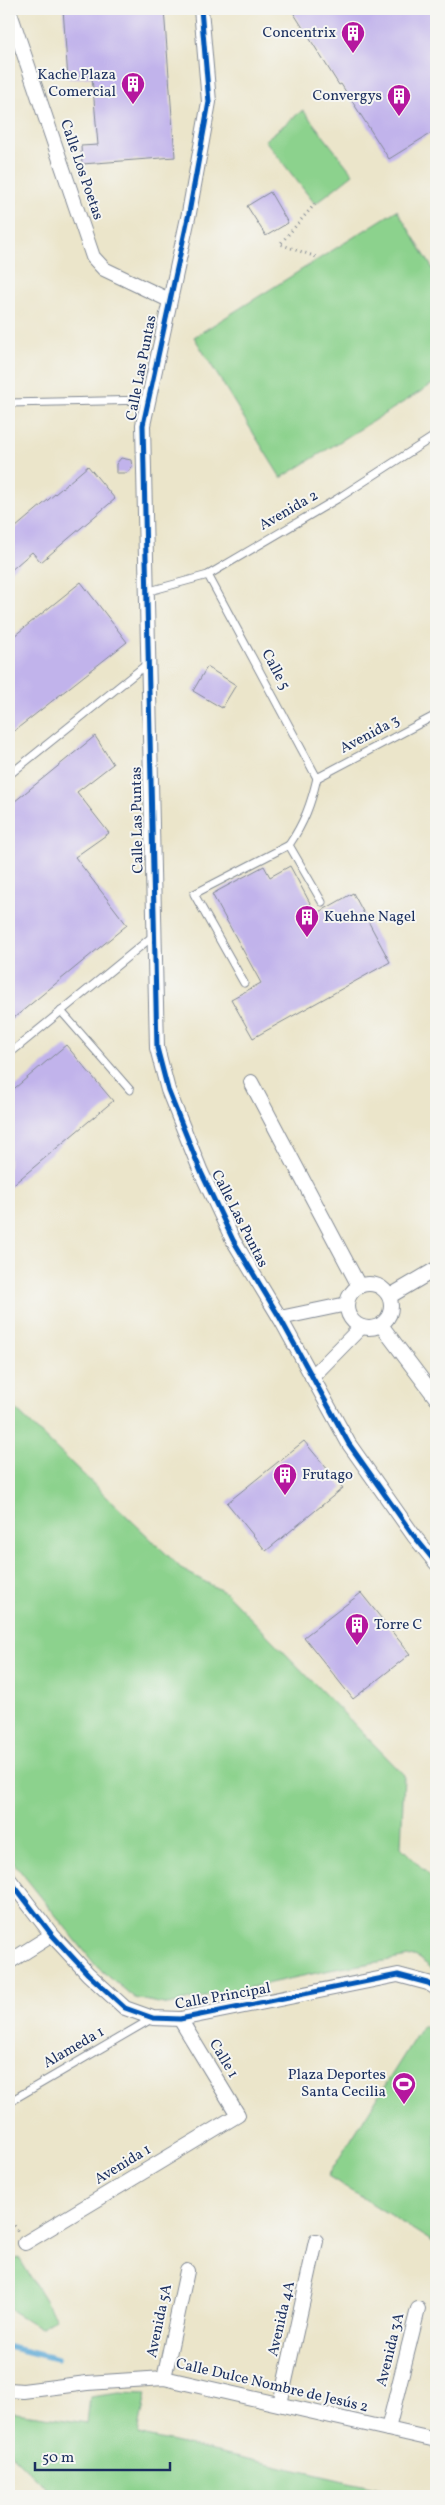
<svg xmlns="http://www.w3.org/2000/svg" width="445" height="2505" viewBox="0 0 445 2505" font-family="Vollkorn,serif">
	<rect width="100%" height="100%" fill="#f6f6f2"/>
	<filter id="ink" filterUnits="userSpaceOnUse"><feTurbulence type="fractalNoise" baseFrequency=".02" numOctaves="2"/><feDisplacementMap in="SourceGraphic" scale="10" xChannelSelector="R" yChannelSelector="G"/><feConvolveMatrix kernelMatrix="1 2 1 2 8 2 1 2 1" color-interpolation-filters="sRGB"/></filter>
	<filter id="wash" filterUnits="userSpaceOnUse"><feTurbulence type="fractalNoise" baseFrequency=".0096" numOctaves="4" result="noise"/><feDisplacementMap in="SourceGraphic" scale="20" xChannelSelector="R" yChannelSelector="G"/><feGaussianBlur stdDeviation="1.12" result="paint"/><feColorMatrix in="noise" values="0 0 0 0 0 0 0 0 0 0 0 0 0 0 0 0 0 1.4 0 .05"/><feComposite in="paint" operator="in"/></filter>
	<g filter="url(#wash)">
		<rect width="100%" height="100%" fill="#ebe5ca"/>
		<g fill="#8cd28d" stroke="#548076">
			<path d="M 303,110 L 353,174 L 315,204 L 265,140 Z"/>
			<path d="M 397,210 L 436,274 L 436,382 L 281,478 L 194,337 Z"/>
			<path d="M 9,1403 L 183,1570 L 226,1593 L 404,1775 L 401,1847 L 436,1882 L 436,1971 L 415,1956 L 335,1969 L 168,2005 L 135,1998 L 97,1967 L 9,1857 Z"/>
			<path d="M 423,2025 L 436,2034 L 436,2244 L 328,2176 Z"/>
			<path d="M 9,2254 L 12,2260 L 19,2258 L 56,2318 L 40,2328 L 9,2309 Z"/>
			<path d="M 119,2393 L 146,2394 L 138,2434 L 410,2496 L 54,2496 L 9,2452 L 9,2412 L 87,2423 L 90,2397 Z"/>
		</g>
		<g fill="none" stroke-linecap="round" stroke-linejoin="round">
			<path stroke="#5ca8d5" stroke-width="5.5" d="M 9,2347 L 57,2359"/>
		</g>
		<g id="blocks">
			<g fill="#c1b3eb">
				<path d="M 63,9 L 164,9 L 175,157 L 82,164 L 81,146 L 98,145 L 92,77 L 68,79 Z"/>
				<path d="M 291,9 L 436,9 L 436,130 L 389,159 L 341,84 L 339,85 Z"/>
				<path d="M 270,192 L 288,223 L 266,236 L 247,206 Z"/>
				<path d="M 121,458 L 131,460 L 132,467 L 127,473 L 116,473 L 116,464 Z"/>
				<path d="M 88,466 L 115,499 L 41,562 L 32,552 L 9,572 L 9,533 Z"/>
				<path d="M 81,582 L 127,642 L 9,735 L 9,640 Z"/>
				<path d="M 207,667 L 236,685 L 222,708 L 193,691 Z"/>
				<path d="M 95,736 L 113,764 L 77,792 L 109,833 L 75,857 L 127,925 L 9,1022 L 9,806 Z"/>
				<path d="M 264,866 L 270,877 L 290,866 L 316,914 L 353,893 L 390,962 L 253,1038 L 231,999 L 261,983 L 212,894 Z"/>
				<path d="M 66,1045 L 113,1101 L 9,1188 L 9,1093 Z"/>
				<path d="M 304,1441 L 343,1488 L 266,1551 L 227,1503 Z"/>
				<path d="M 361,1593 L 410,1654 L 353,1699 L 304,1637 Z"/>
			</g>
		</g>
	</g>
	<g filter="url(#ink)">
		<use href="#blocks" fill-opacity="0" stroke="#838a94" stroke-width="1"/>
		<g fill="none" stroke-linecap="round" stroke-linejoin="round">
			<g stroke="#838a94" stroke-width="9">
				<g id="service">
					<path d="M 9,403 L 148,400"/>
					<path d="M 208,575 L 317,778"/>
					<path d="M 146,592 L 208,575 L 337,499 L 436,435"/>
					<path d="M 9,775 L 147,664"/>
					<path d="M 317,778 C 311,804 304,823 289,845 L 322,902"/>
					<path d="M 317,778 L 436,715"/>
					<path d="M 244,983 L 194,894 L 289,845"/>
					<path d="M 61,1011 L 130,1090"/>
					<path d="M 9,1054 L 153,936"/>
					<path d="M 9,2102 L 153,2018"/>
				</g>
			</g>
			<g stroke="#838a94" stroke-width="16">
				<g id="minor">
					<path d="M 201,9 L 209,102 L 189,213 L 143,425 L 157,1048 L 168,1090 L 201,1172 L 233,1240 L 280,1318 L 349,1444 L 414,1536 L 436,1563"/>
					<path d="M 9,10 L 93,257 L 104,269 L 169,300"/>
					<path d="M 251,1082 L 359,1286"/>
					<circle cx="369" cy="1306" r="22"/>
					<path d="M 390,1296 L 436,1269"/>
					<path d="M 280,1318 L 347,1304"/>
					<path d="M 381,1325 L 436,1398"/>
					<path d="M 312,1377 L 361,1327"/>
					<path d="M 9,1879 L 52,1935 L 88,1974 L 125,2008 L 153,2018 L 180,2019 L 398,1975 L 428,1983 L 436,1988"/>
					<path d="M 9,1962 L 52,1935"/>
					<path d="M 25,2243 L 238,2115 L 180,2019"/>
					<path d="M 164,2378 L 187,2271"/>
					<path d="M 9,2390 L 23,2391 L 87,2383 L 164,2378 L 436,2440"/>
					<path d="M 280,2404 L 316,2241"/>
					<path d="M 388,2429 L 418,2309"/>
				</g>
			</g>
			<g stroke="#838a94" stroke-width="3" stroke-dasharray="1 4" stroke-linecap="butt">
				<path d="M 315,204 L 280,244 L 319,258"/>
				<path d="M 9,2217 L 18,2232"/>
			</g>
			<use href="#service" stroke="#fff" stroke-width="7"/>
			<use href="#minor" stroke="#fff" stroke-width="14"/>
			<g stroke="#f6f6f2" stroke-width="8">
				<g id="cycleway">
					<path d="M 201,9 L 209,102 L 189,213 L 143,425 L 157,1048 L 168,1090 L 201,1172 L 233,1240 L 280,1318 L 349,1444 L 414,1536 L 436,1563"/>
					<path d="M 9,1879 L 52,1935 L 88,1974 L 125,2008 L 153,2018 L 180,2019 L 398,1975 L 428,1983 L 436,1988"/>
				</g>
			</g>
			<use href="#cycleway" stroke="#0057b8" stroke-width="5"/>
		</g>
	</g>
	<defs>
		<g id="building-pin" transform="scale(1.25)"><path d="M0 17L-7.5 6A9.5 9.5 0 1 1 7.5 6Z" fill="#b5179e" stroke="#f6f6f2"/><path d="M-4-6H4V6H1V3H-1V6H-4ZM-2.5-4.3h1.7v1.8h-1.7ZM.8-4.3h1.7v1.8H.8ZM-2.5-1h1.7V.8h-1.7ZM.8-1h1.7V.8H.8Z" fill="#fff"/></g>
		<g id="stadium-pin" transform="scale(1.25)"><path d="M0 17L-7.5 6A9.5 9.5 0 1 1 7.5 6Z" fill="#b5179e" stroke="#f6f6f2"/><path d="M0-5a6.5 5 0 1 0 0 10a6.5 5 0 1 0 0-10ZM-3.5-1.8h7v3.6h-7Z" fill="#fff"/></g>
	</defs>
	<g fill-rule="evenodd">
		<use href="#building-pin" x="353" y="33"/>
		<use href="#building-pin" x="133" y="84"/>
		<use href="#building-pin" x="399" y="96"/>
		<use href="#building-pin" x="307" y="917"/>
		<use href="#building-pin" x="285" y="1475"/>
		<use href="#building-pin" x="357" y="1625"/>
		<use href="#stadium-pin" x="404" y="2084"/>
	</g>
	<g text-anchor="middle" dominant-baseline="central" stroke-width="4" stroke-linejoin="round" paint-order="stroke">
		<g font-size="15" fill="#1b2f5e" stroke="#f6f6f2" text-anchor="end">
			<text x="336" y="33">Concentrix</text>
			<text x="116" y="75">Kache Plaza<tspan x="116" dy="17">Comercial</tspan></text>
			<text x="382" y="96">Convergys</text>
			<text x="324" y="917" text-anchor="start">Kuehne Nagel</text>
			<text x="302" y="1475" text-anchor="start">Frutago</text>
			<text x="374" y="1625" text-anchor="start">Torre C</text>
			<text x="386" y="2075">Plaza Deportes<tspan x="386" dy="17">Santa Cecilia</tspan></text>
		</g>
		<g font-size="15" fill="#1b2f5e" stroke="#f6f6f2">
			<text transform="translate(81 170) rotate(71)">Calle Los Poetas</text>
			<text transform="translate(142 368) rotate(-79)">Calle Las Puntas</text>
			<text transform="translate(289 511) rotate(-30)">Avenida 2</text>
			<text transform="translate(275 670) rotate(62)">Calle 5</text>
			<text transform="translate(370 735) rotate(-28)">Avenida 3</text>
			<text transform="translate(138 820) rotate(-91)">Calle Las Puntas</text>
			<text transform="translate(239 1219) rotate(63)">Calle Las Puntas</text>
			<text transform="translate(223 1997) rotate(-10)">Calle Principal</text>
			<text transform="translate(74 2048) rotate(-30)">Alameda 1</text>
			<text transform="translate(223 2059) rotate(59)">Calle 1</text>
			<text transform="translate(123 2165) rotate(-31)">Avenida 1</text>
			<text transform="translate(282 2319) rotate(-77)">Avenida 4A</text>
			<text transform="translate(160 2321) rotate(-78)">Avenida 5A</text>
			<text transform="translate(391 2350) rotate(-76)">Avenida 3A</text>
			<text transform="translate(272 2386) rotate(13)">Calle Dulce Nombre de Jesús 2</text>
		</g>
	</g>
	<rect width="445" height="2505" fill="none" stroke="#f6f6f2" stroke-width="30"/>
	<path d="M35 2462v8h135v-8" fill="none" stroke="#1b2f5e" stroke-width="2.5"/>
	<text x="42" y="2462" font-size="15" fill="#1b2f5e" stroke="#f6f6f2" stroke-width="4" paint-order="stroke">50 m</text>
</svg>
